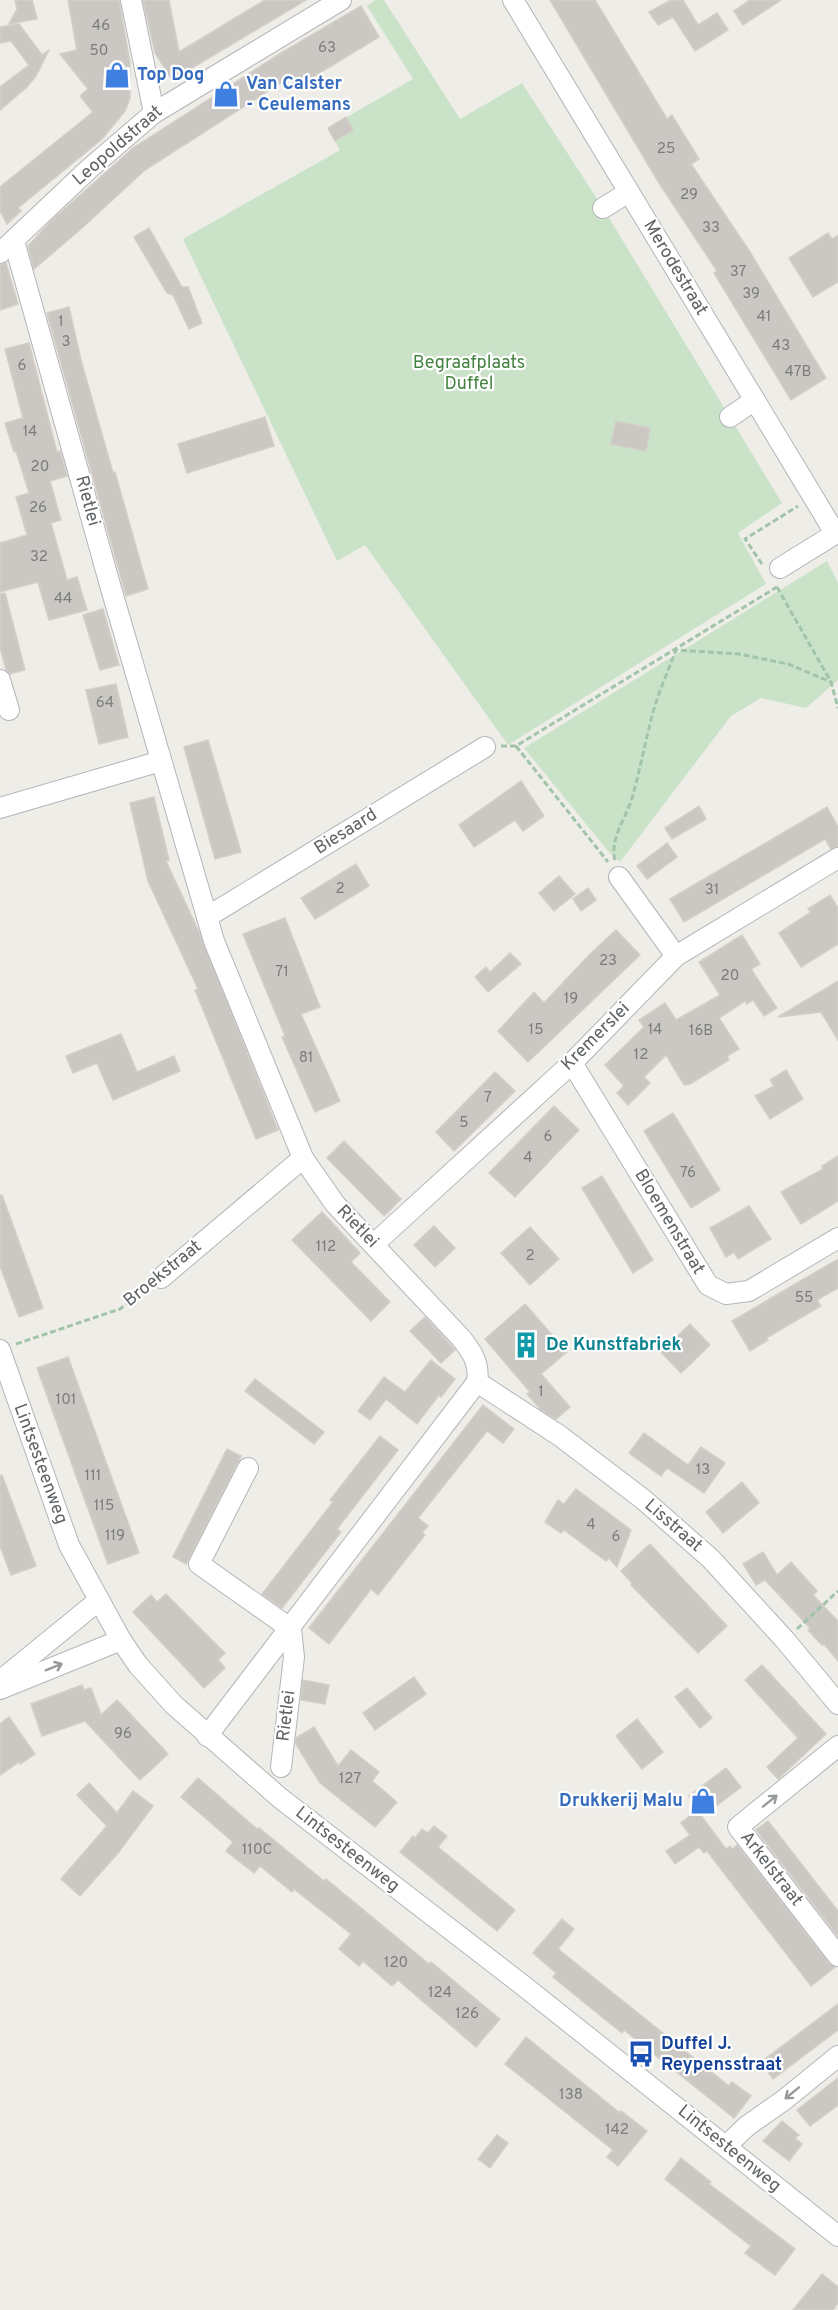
<svg xmlns="http://www.w3.org/2000/svg" width="838" height="2310" viewBox="0 0 838 2310" font-family="Overpass,sans-serif">
	<rect width="100%" height="100%" fill="#efede8"/>
	<g fill="#cae3c8">
		<path d="M 375,0 L 384,0 L 460,119 L 522,83 L 603,208 L 782,503 L 738,533 L 766,584 L 508,745 L 365,545 L 337,561 L 183,239 L 340,150 L 328,128 L 413,79 L 367,6 Z"/>
		<path d="M 827,561 L 838,583 L 838,680 L 806,708 L 761,698 L 731,716 L 620,862 L 608,851 L 524,748 Z"/>
	</g>
	<g fill="#cbc8c4" stroke="#d3cec7" stroke-width="1.5">
		<path d="M 15,0 L 32,0 L 37,19 L 9,24 L 17,9 Z"/>
		<path d="M 68,0 L 119,0 L 130,63 L 130,98 L 125,111 L 102,139 L 18,208 L 21,211 L 7,224 L 0,211 L 0,187 L 93,112 L 80,96 L 88,89 L 60,54 L 77,50 Z"/>
		<path d="M 143,0 L 169,0 L 179,52 L 265,0 L 306,0 L 172,80 L 155,53 Z"/>
		<path d="M 550,0 L 595,0 L 667,119 L 672,115 L 699,159 L 691,164 L 750,252 L 826,378 L 791,400 L 714,273 L 717,271 L 659,183 Z"/>
		<path d="M 671,0 L 683,0 L 698,25 L 717,13 L 728,30 L 695,51 L 673,17 L 658,25 L 649,12 Z"/>
		<path d="M 750,0 L 781,0 L 743,25 L 734,11 Z"/>
		<path d="M 361,6 L 379,37 L 295,88 L 290,77 L 145,170 L 82,228 L 34,269 L 28,246 L 51,221 L 133,148 L 281,53 Z"/>
		<path d="M 19,24 L 42,55 L 49,50 L 36,76 L 27,87 L 0,110 L 0,87 L 29,65 L 11,41 L 0,43 L 0,27 Z"/>
		<path d="M 346,117 L 353,130 L 335,141 L 328,128 Z"/>
		<path d="M 149,228 L 182,287 L 188,287 L 202,323 L 189,329 L 173,295 L 167,293 L 134,237 Z"/>
		<path d="M 828,233 L 832,239 L 838,235 L 838,282 L 813,297 L 789,258 Z"/>
		<path d="M 6,263 L 18,304 L 0,310 L 0,265 Z"/>
		<path d="M 69,307 L 81,360 L 113,473 L 115,472 L 148,589 L 126,596 L 47,313 Z"/>
		<path d="M 29,343 L 57,452 L 60,451 L 67,476 L 50,481 L 61,520 L 51,523 L 67,580 L 77,577 L 87,610 L 49,620 L 38,582 L 0,592 L 0,543 L 27,535 L 16,497 L 29,493 L 16,451 L 14,452 L 5,423 L 23,418 L 5,349 Z"/>
		<path d="M 265,417 L 274,446 L 187,473 L 178,444 Z"/>
		<path d="M 616,421 L 650,428 L 646,451 L 611,444 Z"/>
		<path d="M 5,593 L 25,670 L 10,674 L 6,670 L 0,647 L 0,594 Z"/>
		<path d="M 103,609 L 119,665 L 100,670 L 83,615 Z"/>
		<path d="M 116,684 L 128,737 L 99,744 L 86,690 Z"/>
		<path d="M 208,740 L 241,852 L 215,859 L 184,747 Z"/>
		<path d="M 521,781 L 544,816 L 523,831 L 515,820 L 474,847 L 459,825 Z"/>
		<path d="M 154,797 L 169,860 L 166,861 L 199,932 L 278,1130 L 256,1139 L 195,990 L 198,989 L 148,881 L 130,803 Z"/>
		<path d="M 699,806 L 706,819 L 672,839 L 665,828 Z"/>
		<path d="M 827,807 L 838,827 L 838,846 L 831,849 L 825,839 L 684,922 L 670,899 Z"/>
		<path d="M 667,843 L 677,857 L 647,879 L 637,866 Z"/>
		<path d="M 356,864 L 369,886 L 315,919 L 301,898 Z"/>
		<path d="M 559,876 L 575,894 L 554,911 L 539,893 Z"/>
		<path d="M 588,888 L 596,900 L 581,911 L 573,899 Z"/>
		<path d="M 830,895 L 838,908 L 838,944 L 801,967 L 779,933 L 811,912 L 808,909 Z"/>
		<path d="M 285,918 L 320,1007 L 301,1014 L 340,1101 L 315,1112 L 282,1037 L 285,1036 L 243,934 Z"/>
		<path d="M 616,930 L 640,955 L 528,1062 L 498,1031 L 534,992 L 544,1003 L 589,955 Z"/>
		<path d="M 742,935 L 760,964 L 751,969 L 777,1008 L 764,1016 L 753,1000 L 747,1004 L 745,1001 L 719,1018 L 739,1049 L 727,1056 L 729,1060 L 690,1084 L 684,1085 L 666,1055 L 644,1077 L 650,1083 L 628,1105 L 617,1093 L 624,1086 L 605,1065 L 644,1027 L 639,1020 L 665,1003 L 676,1020 L 720,995 L 699,962 Z"/>
		<path d="M 510,953 L 521,964 L 488,992 L 475,977 L 486,967 L 490,972 Z"/>
		<path d="M 838,981 L 838,1040 L 821,1012 L 778,1017 Z"/>
		<path d="M 121,1034 L 137,1072 L 174,1056 L 180,1071 L 113,1100 L 97,1063 L 73,1073 L 66,1056 Z"/>
		<path d="M 786,1070 L 803,1099 L 770,1119 L 755,1096 L 774,1086 L 770,1080 Z"/>
		<path d="M 495,1072 L 515,1091 L 454,1151 L 436,1132 Z"/>
		<path d="M 554,1106 L 579,1130 L 515,1197 L 489,1173 Z"/>
		<path d="M 673,1113 L 720,1190 L 691,1208 L 644,1131 Z"/>
		<path d="M 344,1141 L 401,1199 L 384,1216 L 327,1158 Z"/>
		<path d="M 838,1156 L 838,1201 L 801,1224 L 781,1192 L 823,1169 L 822,1166 Z"/>
		<path d="M 602,1176 L 653,1260 L 633,1273 L 582,1188 Z"/>
		<path d="M 0,1195 L 2,1195 L 43,1308 L 19,1317 L 0,1266 Z"/>
		<path d="M 749,1206 L 771,1239 L 738,1259 L 734,1252 L 726,1257 L 710,1228 Z"/>
		<path d="M 322,1212 L 360,1253 L 351,1262 L 390,1302 L 371,1321 L 292,1240 Z"/>
		<path d="M 434,1226 L 455,1248 L 435,1267 L 414,1245 Z"/>
		<path d="M 530,1227 L 559,1259 L 530,1285 L 501,1253 Z"/>
		<path d="M 838,1259 L 838,1288 L 817,1300 L 821,1306 L 766,1338 L 768,1340 L 750,1351 L 732,1321 Z"/>
		<path d="M 525,1304 L 567,1352 L 541,1374 L 570,1407 L 556,1419 L 541,1410 L 527,1394 L 530,1392 L 485,1339 Z"/>
		<path d="M 425,1317 L 455,1350 L 441,1363 L 410,1331 Z"/>
		<path d="M 690,1324 L 710,1345 L 681,1373 L 661,1352 Z"/>
		<path d="M 68,1357 L 139,1553 L 108,1564 L 37,1368 Z"/>
		<path d="M 431,1360 L 455,1379 L 441,1397 L 439,1395 L 417,1424 L 386,1399 L 370,1420 L 358,1411 L 384,1377 L 405,1392 Z"/>
		<path d="M 255,1379 L 324,1432 L 314,1444 L 245,1391 Z"/>
		<path d="M 483,1405 L 514,1429 L 503,1443 L 487,1431 L 418,1518 L 428,1526 L 422,1533 L 425,1535 L 378,1595 L 371,1589 L 329,1644 L 309,1628 Z"/>
		<path d="M 644,1433 L 688,1465 L 701,1447 L 725,1463 L 704,1493 L 667,1468 L 661,1476 L 629,1453 Z"/>
		<path d="M 380,1436 L 398,1450 L 337,1529 L 341,1532 L 282,1608 L 262,1594 L 333,1502 L 330,1500 Z"/>
		<path d="M 227,1449 L 241,1456 L 186,1564 L 173,1557 Z"/>
		<path d="M 2,1475 L 36,1566 L 11,1575 L 0,1546 L 0,1476 Z"/>
		<path d="M 742,1482 L 759,1503 L 723,1533 L 706,1512 Z"/>
		<path d="M 576,1489 L 631,1530 L 617,1567 L 609,1558 L 606,1561 L 564,1530 L 561,1533 L 545,1522 L 558,1500 L 564,1504 Z"/>
		<path d="M 650,1544 L 727,1626 L 698,1653 L 631,1585 L 632,1583 L 621,1571 Z"/>
		<path d="M 763,1552 L 777,1575 L 791,1562 L 817,1591 L 813,1595 L 838,1621 L 838,1661 L 824,1644 L 822,1645 L 808,1630 L 810,1628 L 765,1580 L 756,1585 L 743,1564 Z"/>
		<path d="M 166,1594 L 225,1653 L 218,1660 L 225,1668 L 204,1688 L 133,1612 L 151,1595 L 157,1602 Z"/>
		<path d="M 762,1665 L 826,1734 L 778,1779 L 767,1767 L 798,1738 L 745,1680 Z"/>
		<path d="M 414,1677 L 426,1694 L 375,1730 L 363,1713 Z"/>
		<path d="M 303,1680 L 329,1685 L 325,1704 L 301,1700 Z"/>
		<path d="M 82,1685 L 84,1690 L 91,1688 L 101,1715 L 117,1700 L 168,1754 L 140,1780 L 85,1721 L 42,1736 L 31,1704 Z"/>
		<path d="M 687,1688 L 712,1718 L 700,1728 L 675,1697 Z"/>
		<path d="M 9,1717 L 35,1754 L 20,1764 L 19,1762 L 0,1775 L 0,1724 Z"/>
		<path d="M 637,1719 L 663,1752 L 642,1769 L 616,1736 Z"/>
		<path d="M 314,1727 L 338,1766 L 351,1750 L 379,1772 L 372,1781 L 397,1802 L 375,1827 L 320,1783 L 302,1754 L 296,1744 L 296,1738 Z"/>
		<path d="M 726,1768 L 741,1787 L 704,1815 L 689,1796 Z"/>
		<path d="M 198,1778 L 257,1829 L 259,1828 L 324,1881 L 326,1879 L 429,1964 L 431,1962 L 500,2019 L 476,2047 L 398,1980 L 392,1986 L 363,1961 L 359,1966 L 339,1949 L 351,1934 L 294,1889 L 292,1892 L 260,1866 L 254,1873 L 226,1851 L 233,1842 L 181,1797 Z"/>
		<path d="M 89,1783 L 117,1813 L 133,1791 L 153,1806 L 118,1853 L 80,1896 L 61,1879 L 107,1826 L 77,1795 Z"/>
		<path d="M 697,1810 L 726,1849 L 730,1846 L 732,1849 L 737,1845 L 829,1963 L 835,1967 L 811,1986 L 707,1851 L 704,1853 L 699,1847 L 675,1864 L 666,1851 L 690,1835 L 681,1823 Z"/>
		<path d="M 768,1821 L 838,1911 L 838,1936 L 756,1830 Z"/>
		<path d="M 434,1826 L 447,1836 L 438,1847 L 515,1910 L 497,1931 L 400,1852 L 413,1836 L 415,1838 L 422,1829 L 428,1833 Z"/>
		<path d="M 562,1919 L 574,1929 L 558,1949 L 729,2086 L 732,2082 L 751,2096 L 734,2118 L 624,2030 L 622,2033 L 553,1977 L 556,1973 L 533,1953 Z"/>
		<path d="M 838,2004 L 838,2030 L 773,2079 L 761,2062 Z"/>
		<path d="M 526,2037 L 620,2113 L 621,2111 L 647,2131 L 618,2166 L 607,2157 L 613,2150 L 505,2064 Z"/>
		<path d="M 838,2078 L 838,2105 L 810,2126 L 797,2110 Z"/>
		<path d="M 782,2121 L 799,2135 L 795,2138 L 802,2144 L 789,2161 L 763,2141 Z"/>
		<path d="M 497,2135 L 508,2143 L 490,2168 L 478,2159 Z"/>
		<path d="M 681,2158 L 711,2182 L 709,2184 L 795,2249 L 775,2275 L 745,2253 L 751,2246 L 665,2179 Z"/>
		<path d="M 822,2274 L 838,2287 L 838,2303 L 833,2310 L 793,2310 Z"/>
	</g>
	<g fill="none" stroke-linecap="round" stroke-linejoin="round">
		<g stroke="#b3b5b8" stroke-width="22">
			<g id="minor">
				<path d="M 131,0 L 154,113"/>
				<path d="M 513,0 L 835,533"/>
				<path d="M 603,208 L 629,192"/>
				<path d="M 14,241 L 110,585 L 214,941 L 303,1158 L 335,1204 L 461,1338 C 472,1352 480,1363 477,1382 L 207,1736"/>
				<path d="M 0,253 L 90,168 L 154,113 L 341,0"/>
				<path d="M 730,417 L 755,400"/>
				<path d="M 780,568 L 838,532"/>
				<path d="M 0,680 L 9,710"/>
				<path d="M 0,808 L 161,761"/>
				<path d="M 619,877 L 676,956"/>
				<path d="M 207,917 L 485,747"/>
				<path d="M 572,1063 L 708,1285 L 726,1294 L 749,1291 L 838,1238"/>
				<path d="M 374,1244 L 572,1063 L 676,956 L 838,858"/>
				<path d="M 161,1278 L 303,1158"/>
				<path d="M 0,1350 L 69,1545 L 121,1640 L 138,1665 L 174,1705 L 280,1798 L 525,1987 L 838,2236"/>
				<path d="M 477,1382 L 560,1436 L 644,1500 L 711,1559 L 785,1640 L 838,1704"/>
				<path d="M 248,1468 L 199,1564 L 291,1629 L 294,1657 L 281,1767"/>
				<path d="M 0,1681 L 98,1601"/>
				<path d="M 0,1689 L 121,1640"/>
				<path d="M 838,1746 L 738,1827 L 838,1956"/>
				<path d="M 726,2146 L 747,2126 L 784,2100 L 838,2056"/>
			</g>
		</g>
		<g stroke="#a2c4a8" stroke-width="3" stroke-dasharray="6 3" stroke-linecap="butt">
			<path d="M 762,564 L 745,539 L 798,506"/>
			<path d="M 777,587 L 831,682 L 838,708"/>
			<path d="M 501,746 L 516,746 L 777,587"/>
			<path d="M 516,746 L 608,862"/>
			<path d="M 615,860 C 609,840 627,816 632,798 C 640,770 645,743 652,716 C 658,693 668,671 676,650 L 739,654 L 788,664 L 831,682"/>
			<path d="M 16,1344 L 120,1309 L 147,1288"/>
			<path d="M 797,1629 L 838,1591"/>
		</g>
		<use href="#minor" stroke="#fff" stroke-width="20"/>
	</g>
	<defs><path id="oneway-shaft" d="M-6 0H5M1.5-3L5.5 0L1.5 3" fill="none" stroke-width="1.6" stroke-linecap="round" stroke-linejoin="round" transform="scale(1.5)"/></defs>
	<g stroke="#979a9c">
		<use href="#oneway-shaft" transform="translate(54 1667) rotate(-22)"/>
		<use href="#oneway-shaft" transform="translate(770 1801) rotate(-39)"/>
		<use href="#oneway-shaft" transform="translate(792 2093) rotate(141)"/>
	</g>
	<defs>
		<g id="shop-bare" transform="scale(2.07)"><path d="M-5-2.5h2.3a2.7 3.5 0 0 1 5.4 0H5L5.5 6h-11ZM-1.5-2.5h3a1.5 2.3 0 0 0-3 0Z" fill="#3f7fe0" stroke="#fff" stroke-width="2.5" paint-order="stroke"/></g>
		<g id="building-bare" transform="scale(2.07)"><path d="M-4-6H4V6H1V3H-1V6H-4ZM-2.5-4.3h1.7v1.8h-1.7ZM.8-4.3h1.7v1.8H.8ZM-2.5-1h1.7V.8h-1.7ZM.8-1h1.7V.8H.8Z" fill="#0f9aa8" stroke="#fff" stroke-width="2.5" paint-order="stroke"/></g>
		<g id="bus-bare" transform="scale(2.07)"><path d="M-5-6H5V4H4V6H2V4H-2V6H-4V4H-5ZM-3.5-4V0h7V-4ZM-3.5 1.2v1.5H-2V1.2ZM2 1.2v1.5H3.5V1.2Z" fill="#1a4fb4" stroke="#fff" stroke-width="2.5" paint-order="stroke"/></g>
	</defs>
	<g fill-rule="evenodd">
		<use href="#shop-bare" x="117" y="75"/>
		<use href="#shop-bare" x="226" y="94"/>
		<use href="#building-bare" x="526" y="1345"/>
		<use href="#shop-bare" x="703" y="1801"/>
		<use href="#bus-bare" x="641" y="2054"/>
	</g>
	<g text-anchor="middle" dominant-baseline="central" stroke-width="4.5" stroke-linejoin="round" paint-order="stroke">
		<g font-size="15" fill="#7a7c7e">
			<text x="101" y="26">46</text>
			<text x="327" y="48">63</text>
			<text x="99" y="51">50</text>
			<text x="666" y="149">25</text>
			<text x="689" y="195">29</text>
			<text x="711" y="228">33</text>
			<text x="738" y="272">37</text>
			<text x="751" y="294">39</text>
			<text x="764" y="317">41</text>
			<text x="61" y="322">1</text>
			<text x="66" y="342">3</text>
			<text x="781" y="346">43</text>
			<text x="22" y="366">6</text>
			<text x="798" y="372">47B</text>
			<text x="30" y="432">14</text>
			<text x="40" y="467">20</text>
			<text x="38" y="508">26</text>
			<text x="39" y="557">32</text>
			<text x="63" y="599">44</text>
			<text x="105" y="703">64</text>
			<text x="340" y="889">2</text>
			<text x="712" y="890">31</text>
			<text x="608" y="961">23</text>
			<text x="282" y="972">71</text>
			<text x="730" y="976">20</text>
			<text x="571" y="999">19</text>
			<text x="536" y="1030">15</text>
			<text x="655" y="1030">14</text>
			<text x="701" y="1031">16B</text>
			<text x="641" y="1055">12</text>
			<text x="306" y="1058">81</text>
			<text x="488" y="1098">7</text>
			<text x="464" y="1123">5</text>
			<text x="548" y="1137">6</text>
			<text x="528" y="1158">4</text>
			<text x="688" y="1173">76</text>
			<text x="326" y="1247">112</text>
			<text x="530" y="1256">2</text>
			<text x="804" y="1298">55</text>
			<text x="541" y="1392">1</text>
			<text x="66" y="1400">101</text>
			<text x="703" y="1470">13</text>
			<text x="93" y="1476">111</text>
			<text x="104" y="1506">115</text>
			<text x="591" y="1525">4</text>
			<text x="115" y="1536">119</text>
			<text x="616" y="1537">6</text>
			<text x="123" y="1734">96</text>
			<text x="350" y="1779">127</text>
			<text x="257" y="1850">110C</text>
			<text x="396" y="1963">120</text>
			<text x="440" y="1993">124</text>
			<text x="467" y="2014">126</text>
			<text x="571" y="2095">138</text>
			<text x="617" y="2130">142</text>
		</g>
		<g font-size="18" font-weight="bold" fill="#366cbe" stroke="#fff" text-anchor="start">
			<text x="137" y="75">Top Dog</text>
			<text x="246" y="84">Van Calster<tspan x="246" dy="21">- Ceulemans</tspan></text>
			<text x="683" y="1801" text-anchor="end">Drukkerij Malu</text>
		</g>
		<g font-size="18" fill="#5f6366" stroke="#fff">
			<text transform="translate(118 146) rotate(-41)">Leopoldstraat</text>
			<text transform="translate(675 268) rotate(59)">Merodestraat</text>
			<text transform="translate(87 501) rotate(75)">Rietlei</text>
			<text transform="translate(346 832) rotate(-32)">Biesaard</text>
			<text transform="translate(596 1037) rotate(-45)">Kremerslei</text>
			<text transform="translate(669 1222) rotate(59)">Bloemenstraat</text>
			<text transform="translate(357 1227) rotate(46)">Rietlei</text>
			<text transform="translate(163 1274) rotate(-39)">Broekstraat</text>
			<text transform="translate(40 1464) rotate(70)">Lintsesteenweg</text>
			<text transform="translate(673 1526) rotate(41)">Lisstraat</text>
			<text transform="translate(287 1716) rotate(-83)">Rietlei</text>
			<text transform="translate(347 1850) rotate(38)">Lintsesteenweg</text>
			<text transform="translate(771 1869) rotate(52)">Arkelstraat</text>
			<text transform="translate(729 2149) rotate(39)">Lintsesteenweg</text>
		</g>
		<g font-size="18" fill="#448341" stroke="#fff">
			<text x="469" y="363">Begraafplaats<tspan x="469" dy="21">Duffel</tspan></text>
		</g>
		<g font-size="18" font-weight="bold" fill="#0d838f" stroke="#fff" text-anchor="start">
			<text x="546" y="1345">De Kunstfabriek</text>
		</g>
		<g font-size="18" font-weight="bold" fill="#164399" stroke="#fff" text-anchor="start">
			<text x="661" y="2044">Duffel J.<tspan x="661" dy="21">Reypensstraat</tspan></text>
		</g>
	</g>
</svg>
